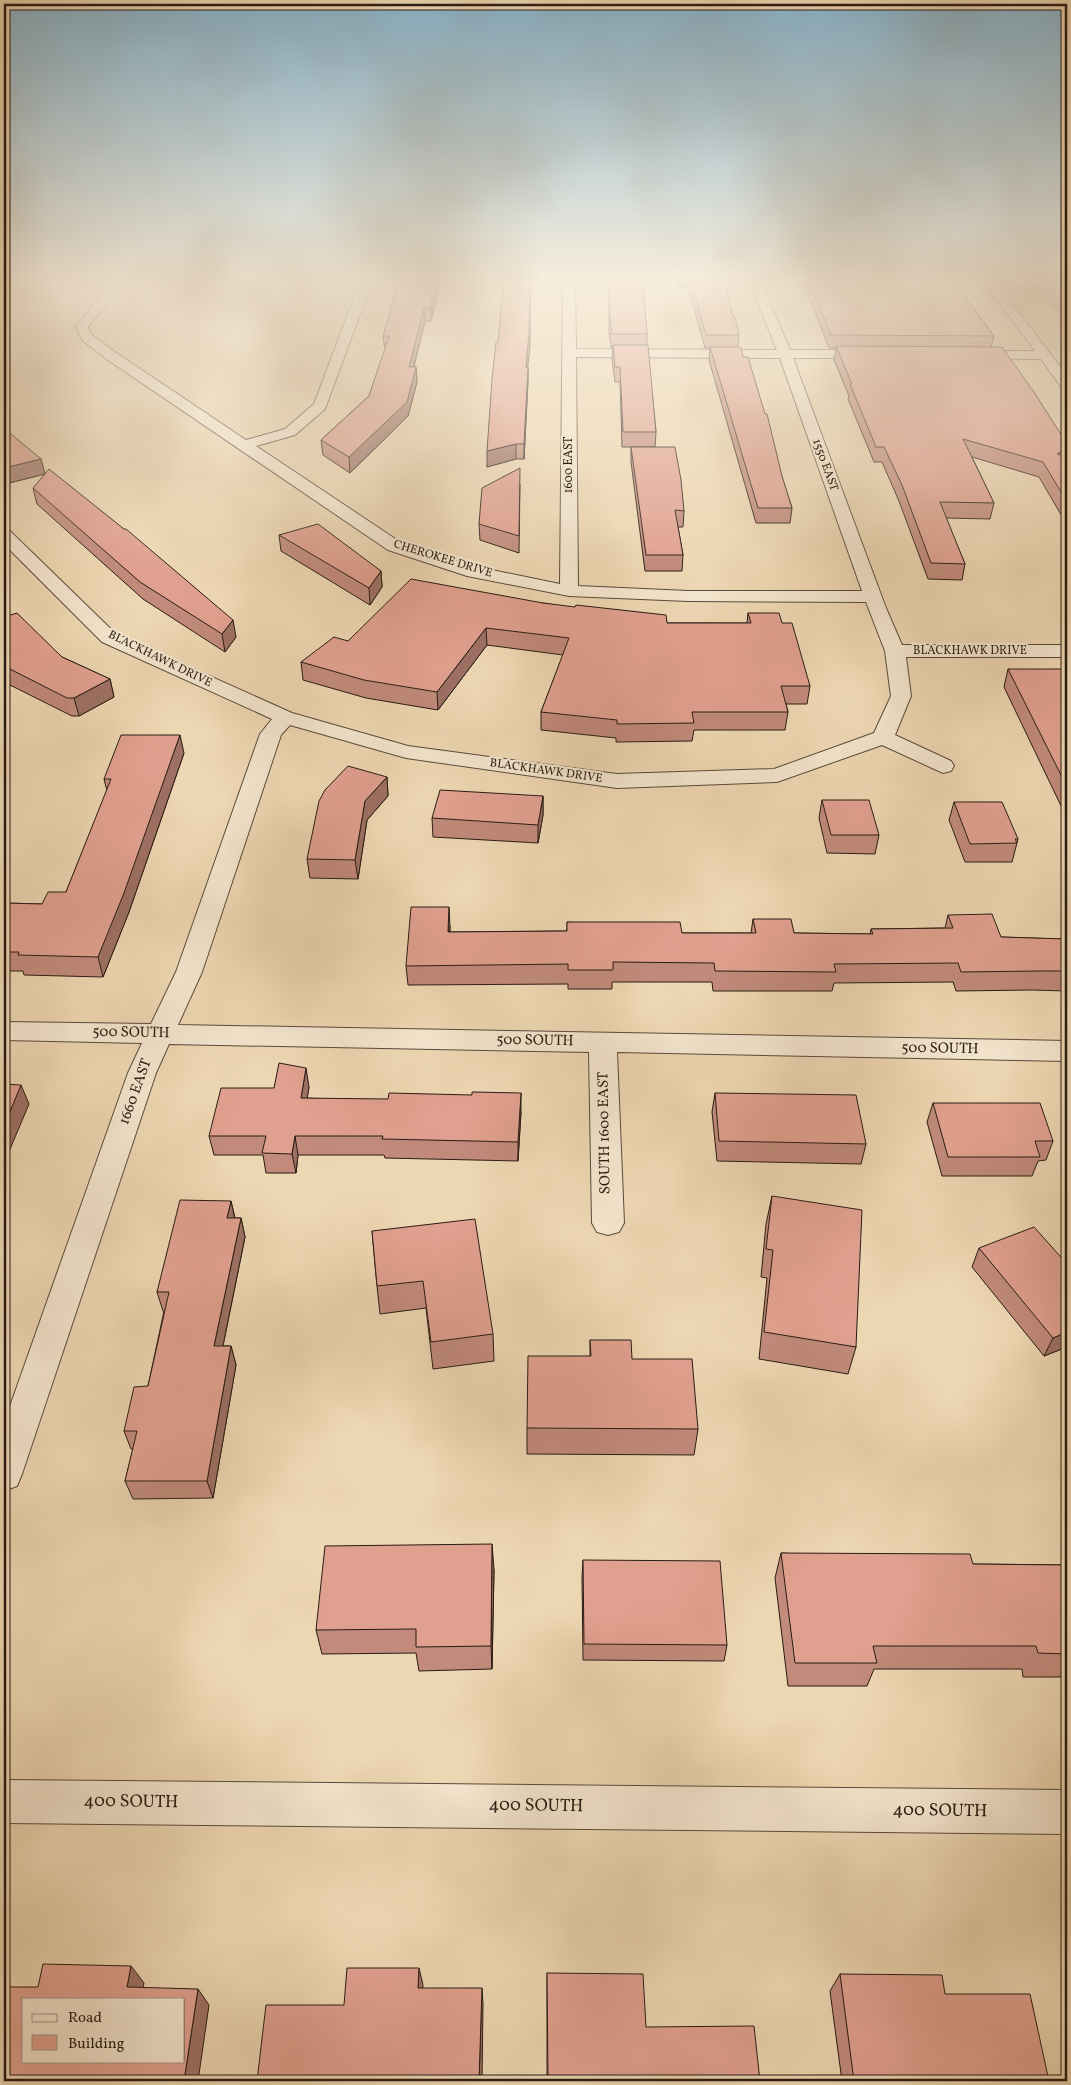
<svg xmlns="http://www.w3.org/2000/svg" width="1071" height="2085" viewBox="0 0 1071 2085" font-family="Vollkorn,serif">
	<rect width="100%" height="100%" fill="#edd6b2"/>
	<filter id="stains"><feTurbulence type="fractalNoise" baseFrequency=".004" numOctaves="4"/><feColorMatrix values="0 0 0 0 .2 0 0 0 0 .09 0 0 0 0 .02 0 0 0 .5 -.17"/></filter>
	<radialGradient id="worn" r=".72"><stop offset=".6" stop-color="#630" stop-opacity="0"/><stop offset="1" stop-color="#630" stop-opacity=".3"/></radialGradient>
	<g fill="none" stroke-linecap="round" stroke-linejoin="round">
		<g stroke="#594a3b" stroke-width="2">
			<g id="minor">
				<path d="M 114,279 L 126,279 L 88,327 L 92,335 L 118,354 L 246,440 L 285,429 L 314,404 L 361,279 L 373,279 L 325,409 L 295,435 L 256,446 L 400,542 L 477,567 L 560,584 L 563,279 L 575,279 L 576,349 L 777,350 L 748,279 L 760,279 L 790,350 L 873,350 L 880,354 L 873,358 L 793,358 L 886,608 L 902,645 L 1067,645 L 1067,657 L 906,657 L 911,696 L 895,735 L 951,761 L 954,766 L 951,771 L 943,773 L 882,745 L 777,782 L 617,788 L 406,758 L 290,725 L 281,735 L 202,972 L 178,1025 L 1067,1041 L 1067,1061 L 617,1052 L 624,1223 L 619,1232 L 608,1235 L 597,1232 L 592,1223 L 589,1052 L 169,1044 L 156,1073 L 22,1474 L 17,1486 L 4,1491 L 4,1423 L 128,1073 L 142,1043 L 4,1040 L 4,1022 L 151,1024 L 176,972 L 260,734 L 272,719 L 102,642 L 4,544 L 4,530 L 10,531 L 116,634 L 292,713 L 408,746 L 617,774 L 774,769 L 874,733 L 891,696 L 885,651 L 866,602 L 688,601 L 569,596 L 467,576 L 388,550 L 108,360 L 82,340 L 76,327 ZM 576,357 L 780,358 L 862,591 L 688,591 L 578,586 Z"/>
				<path d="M 982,279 L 1067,279 L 1067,286 L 999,286 L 1067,376 L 1067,389 L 1062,388 L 1041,359 L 966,358 L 964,355 L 966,352 L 971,351 L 1035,351 Z"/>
				<path d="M 4,1780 L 1067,1790 L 1067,1834 L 4,1823 Z"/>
			</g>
		</g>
		<use href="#minor" fill="#f3e4cd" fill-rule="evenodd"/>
	</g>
	<g fill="#c18a7b" stroke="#281c13">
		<path d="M 441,279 L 431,321 L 425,321 L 414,367 L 416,367 L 417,382 L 408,416 L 350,473 L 323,455 L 321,440 L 369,396 L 385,350 L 383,336 Z"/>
		<path d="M 530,279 L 530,347 L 527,367 L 528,367 L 528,382 L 524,459 L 516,459 L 487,467 L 498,342 Z"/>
		<path d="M 609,279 L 642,279 L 647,334 L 647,345 L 656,432 L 655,447 L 622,447 L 620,382 L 615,382 L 612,359 L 613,347 L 611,347 L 609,331 Z"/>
		<path d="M 677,279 L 724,279 L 733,317 L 739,335 L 738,347 L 743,357 L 792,508 L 790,523 L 756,523 L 709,360 L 710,348 L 705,348 L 688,287 L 679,288 Z"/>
		<path d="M 802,279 L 956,279 L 958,281 L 957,286 L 994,336 L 991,347 L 1067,444 L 1067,525 L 1039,477 L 972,457 L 994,503 L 990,519 L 946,518 L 965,564 L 962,580 L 928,579 L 899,501 L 882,462 L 874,462 L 848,399 L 849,396 L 834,360 L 836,348 L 829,348 Z"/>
		<path d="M 1040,279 L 1067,279 L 1067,323 L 1038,288 Z"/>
		<path d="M 4,434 L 41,459 L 45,474 L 9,483 L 4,479 Z"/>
		<path d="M 631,447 L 684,511 L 683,527 L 678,527 L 683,555 L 682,571 L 645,571 L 631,462 Z"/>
		<path d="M 520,484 L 519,553 L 480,540 L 479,524 Z"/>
		<path d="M 33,488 L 236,637 L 225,652 L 143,599 L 37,504 Z"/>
		<path d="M 279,535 L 381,571 L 382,587 L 370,605 L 281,551 Z"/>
		<path d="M 543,603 L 667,623 L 747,623 L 748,613 L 782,623 L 810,686 L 807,704 L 786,704 L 788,712 L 785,730 L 694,730 L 692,741 L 616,742 L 616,738 L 541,730 L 541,712 L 563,655 L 487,645 L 438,710 L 366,698 L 303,680 L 301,662 L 348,641 Z"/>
		<path d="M 4,617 L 62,657 L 110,679 L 114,697 L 79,716 L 72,716 L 6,683 L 4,680 Z"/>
		<path d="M 1008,669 L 1067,681 L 1067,810 L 1063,810 L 1004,687 Z"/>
		<path d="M 184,753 L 129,912 L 103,977 L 24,975 L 23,971 L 4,971 L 4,903 L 42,904 L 66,892 L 107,791 L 104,779 Z"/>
		<path d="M 387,777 L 388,796 L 367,820 L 358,879 L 310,878 L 307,859 Z"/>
		<path d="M 543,796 L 543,815 L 538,843 L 433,837 L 432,818 Z"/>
		<path d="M 822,800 L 879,835 L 875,854 L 827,853 L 819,818 Z"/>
		<path d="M 954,802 L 1018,839 L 1012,862 L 965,862 L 949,820 Z"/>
		<path d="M 948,915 L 1001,937 L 1061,939 L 1063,933 L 1067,933 L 1067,991 L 1032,990 L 956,991 L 953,982 L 834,983 L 832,991 L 713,991 L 712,982 L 612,982 L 612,989 L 568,989 L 568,984 L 408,985 L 406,966 L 450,926 L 450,932 L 567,931 L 567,922 L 682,933 L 751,933 L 753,919 L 794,933 L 870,934 L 871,929 L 945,928 Z"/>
		<path d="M 309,1087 L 307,1098 L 521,1112 L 518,1161 L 385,1158 L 384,1155 L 298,1155 L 296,1173 L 266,1173 L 263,1155 L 214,1155 L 209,1136 L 274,1088 Z"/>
		<path d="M 715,1093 L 866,1144 L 861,1164 L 717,1161 L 712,1112 Z"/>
		<path d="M 933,1103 L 1053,1141 L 1046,1160 L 1038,1161 L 1032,1176 L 942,1176 L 927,1122 Z"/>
		<path d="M 772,1196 L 856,1347 L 848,1374 L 759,1359 L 767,1278 L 761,1277 L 766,1224 Z"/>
		<path d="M 231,1201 L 235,1218 L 241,1218 L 245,1237 L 223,1346 L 231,1346 L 236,1365 L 213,1498 L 133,1499 L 125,1481 L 133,1449 L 131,1449 L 124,1431 L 148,1386 L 164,1311 L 163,1311 L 157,1292 Z"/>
		<path d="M 372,1231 L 493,1334 L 494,1361 L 433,1369 L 426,1308 L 380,1314 L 377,1286 Z"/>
		<path d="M 979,1248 L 1067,1347 L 1044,1356 L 972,1267 Z"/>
		<path d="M 590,1340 L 632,1359 L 698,1429 L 694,1455 L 527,1454 L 527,1428 L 590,1356 Z"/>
		<path d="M 781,1553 L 973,1564 L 1067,1565 L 1067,1677 L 1023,1677 L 1022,1669 L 874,1669 L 867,1686 L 788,1686 L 775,1578 Z"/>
		<path d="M 583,1560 L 727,1645 L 724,1661 L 583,1660 L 582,1577 Z"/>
		<path d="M 494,1569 L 492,1669 L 419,1671 L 416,1653 L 322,1654 L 316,1630 Z"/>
		<path d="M 547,1973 L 646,2027 L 760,2081 L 547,2081 Z"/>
		<path d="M 840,1974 L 945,1994 L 1049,2081 L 842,2081 L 830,1991 Z"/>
	</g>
	<g fill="#9d7064" stroke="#281c13">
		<path d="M 437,279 L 441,279 L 431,321 L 430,308 Z"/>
		<path d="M 530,279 L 530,347 L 526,382 L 526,367 Z"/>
		<path d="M 680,279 L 688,279 L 688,287 L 679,288 Z"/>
		<path d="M 424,308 L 425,321 L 410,381 L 409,367 Z"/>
		<path d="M 416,367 L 417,382 L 408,416 L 350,473 L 349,457 Z"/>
		<path d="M 528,367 L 528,382 L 524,459 L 524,444 Z"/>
		<path d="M 516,444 L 516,459 L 487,467 L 487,451 Z"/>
		<path d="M 1067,448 L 1067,455 L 1065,462 L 1057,454 Z"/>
		<path d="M 41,459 L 45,474 L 9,483 L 4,468 Z"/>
		<path d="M 381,571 L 382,587 L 370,605 L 369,588 Z"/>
		<path d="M 233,620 L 236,637 L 225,652 L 222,634 Z"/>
		<path d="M 486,628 L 487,645 L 438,710 L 437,692 Z"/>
		<path d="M 110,679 L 114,697 L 79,716 L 74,698 Z"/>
		<path d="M 180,735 L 184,753 L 129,912 L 103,977 L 98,957 Z"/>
		<path d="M 387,777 L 388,796 L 367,820 L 358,879 L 355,860 L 365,801 Z"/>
		<path d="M 543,796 L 543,815 L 538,843 L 538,825 Z"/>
		<path d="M 449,907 L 450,926 L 449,951 L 448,932 Z"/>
		<path d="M 306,1068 L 309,1087 L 304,1118 L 301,1098 Z"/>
		<path d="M 21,1085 L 29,1104 L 5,1161 L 4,1158 L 4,1126 Z"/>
		<path d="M 521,1093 L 521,1112 L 518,1161 L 518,1142 Z"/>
		<path d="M 295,1136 L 298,1155 L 296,1173 L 292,1154 Z"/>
		<path d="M 231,1201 L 235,1220 L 227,1218 Z"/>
		<path d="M 241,1218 L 245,1237 L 219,1365 L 214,1346 Z"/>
		<path d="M 1067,1332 L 1067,1347 L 1044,1356 L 1053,1338 Z"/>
		<path d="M 231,1346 L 236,1365 L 213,1498 L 207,1481 Z"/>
		<path d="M 492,1544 L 494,1569 L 492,1669 L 491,1646 Z"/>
		<path d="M 131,1966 L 144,1983 L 141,1999 L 127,1987 Z"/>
		<path d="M 419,1968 L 423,1985 L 422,2004 L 418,1988 Z"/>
		<path d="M 482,1988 L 483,2004 L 482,2081 L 479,2081 Z"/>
		<path d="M 198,1989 L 209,2005 L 198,2081 L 184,2081 Z"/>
	</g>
	<g fill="#e0a08f" stroke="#281c13" fill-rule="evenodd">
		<path d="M 399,279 L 437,279 L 430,308 L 424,308 L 409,367 L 416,367 L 407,402 L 349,457 L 321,440 L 369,396 L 389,336 L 383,336 Z"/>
		<path d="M 504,279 L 530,279 L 529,333 L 526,367 L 528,367 L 524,444 L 516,444 L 487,451 L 492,379 L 496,342 L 498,342 Z"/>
		<path d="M 609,279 L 642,279 L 647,334 L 612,334 L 610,318 Z"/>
		<path d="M 690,279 L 724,279 L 733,317 L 735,317 L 739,335 L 706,335 Z"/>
		<path d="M 808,279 L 956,279 L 958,281 L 953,281 L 994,336 L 831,335 Z"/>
		<path d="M 1044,279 L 1067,279 L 1067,307 Z"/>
		<path d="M 613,345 L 648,345 L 656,432 L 623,432 L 620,367 L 615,367 Z"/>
		<path d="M 836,346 L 1002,347 L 1036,395 L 1067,444 L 1067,448 L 1057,454 L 1067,457 L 1067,502 L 1043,462 L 963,439 L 994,503 L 940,502 L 965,564 L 931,563 L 902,485 L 884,447 L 876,447 L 850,384 L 852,384 Z"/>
		<path d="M 710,347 L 741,347 L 743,357 L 748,357 L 765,414 L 767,414 L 782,476 L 792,508 L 758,508 Z"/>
		<path d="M 10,433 L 41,459 L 4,468 L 4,434 Z"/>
		<path d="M 631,447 L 675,447 L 681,480 L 684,511 L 675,510 L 683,555 L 646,555 Z"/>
		<path d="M 520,468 L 519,536 L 479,524 L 482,488 Z"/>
		<path d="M 49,469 L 124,529 L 126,529 L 233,620 L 222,634 L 140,582 L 33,488 Z"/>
		<path d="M 318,524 L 381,571 L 369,588 L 279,535 Z"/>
		<path d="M 411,579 L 543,603 L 575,607 L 576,605 L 666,615 L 667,623 L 751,623 L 748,613 L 779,613 L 782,623 L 792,623 L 810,686 L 781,686 L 788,712 L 692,712 L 694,723 L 617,724 L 617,720 L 541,712 L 569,638 L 486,628 L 437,692 L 364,680 L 301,662 L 334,637 L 348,641 Z"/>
		<path d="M 17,613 L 62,657 L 110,679 L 74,698 L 67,698 L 4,666 L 4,617 Z"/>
		<path d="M 1008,669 L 1061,669 L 1067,681 L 1067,787 Z"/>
		<path d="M 121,735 L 180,735 L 124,893 L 98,957 L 18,955 L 19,952 L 4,952 L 4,903 L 42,904 L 48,892 L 66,892 L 111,779 L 104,779 Z"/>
		<path d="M 348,766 L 387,777 L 365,801 L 355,860 L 307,859 L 319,801 L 325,790 Z"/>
		<path d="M 440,790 L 543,796 L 538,825 L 432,818 Z"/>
		<path d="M 822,800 L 869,800 L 879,835 L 831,835 Z"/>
		<path d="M 954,802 L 1002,802 L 1018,839 L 1015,839 L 1017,843 L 970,844 Z"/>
		<path d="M 411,907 L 449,907 L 448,932 L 567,931 L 567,922 L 680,922 L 682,933 L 756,933 L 753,919 L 791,919 L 794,933 L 873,934 L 871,929 L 953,928 L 948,915 L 992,914 L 1001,937 L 1066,939 L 1063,933 L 1067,933 L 1067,971 L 1038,971 L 961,972 L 958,963 L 834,964 L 836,972 L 715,971 L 714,963 L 613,962 L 613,970 L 568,970 L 568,964 L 406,966 Z"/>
		<path d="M 279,1063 L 306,1068 L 301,1098 L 388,1099 L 389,1093 L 472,1095 L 472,1092 L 521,1093 L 518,1142 L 382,1139 L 383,1136 L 295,1136 L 292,1154 L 262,1153 L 266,1136 L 209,1136 L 221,1088 L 274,1088 Z"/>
		<path d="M 4,1084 L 21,1085 L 4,1126 Z"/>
		<path d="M 715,1093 L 856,1095 L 866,1144 L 719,1141 Z"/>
		<path d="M 933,1103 L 1040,1103 L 1053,1141 L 1035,1141 L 1040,1157 L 948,1157 Z"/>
		<path d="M 772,1196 L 862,1210 L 856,1347 L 764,1332 L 773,1250 L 766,1249 Z"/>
		<path d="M 180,1200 L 231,1201 L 227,1218 L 241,1218 L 214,1346 L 231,1346 L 207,1481 L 125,1481 L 137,1431 L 124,1431 L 134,1387 L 148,1386 L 169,1292 L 157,1292 Z"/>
		<path d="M 475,1219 L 493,1334 L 431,1342 L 423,1281 L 377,1286 L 372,1231 Z"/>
		<path d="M 1034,1227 L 1067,1264 L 1067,1332 L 1053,1338 L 979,1248 Z"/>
		<path d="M 590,1340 L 631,1340 L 632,1359 L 692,1359 L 698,1429 L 527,1428 L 528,1356 L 591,1356 Z"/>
		<path d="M 492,1544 L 491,1646 L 416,1647 L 416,1629 L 316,1630 L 325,1546 Z"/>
		<path d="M 781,1553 L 970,1554 L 973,1564 L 1067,1565 L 1067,1654 L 1038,1653 L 1036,1646 L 873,1646 L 877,1663 L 795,1663 Z"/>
		<path d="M 583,1560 L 720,1561 L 727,1645 L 584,1644 Z"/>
		<path d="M 43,1964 L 131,1966 L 127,1987 L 198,1989 L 184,2081 L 4,2081 L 4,1987 L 38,1987 ZM 24,1999 L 184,1999 L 184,2061 L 24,2061 Z"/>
		<path d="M 347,1968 L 419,1968 L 418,1988 L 482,1988 L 479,2081 L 257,2081 L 266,2005 L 344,2005 Z"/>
		<path d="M 547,1973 L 643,1974 L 646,2027 L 754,2026 L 760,2081 L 548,2081 Z"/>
		<path d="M 840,1974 L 942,1975 L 945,1994 L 1030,1994 L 1049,2081 L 854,2081 Z"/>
	</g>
	<linearGradient id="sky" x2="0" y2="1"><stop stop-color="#89b6cf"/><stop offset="0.49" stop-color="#f7eddc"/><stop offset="1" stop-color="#f7eddc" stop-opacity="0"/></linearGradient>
	<rect width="1071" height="571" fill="url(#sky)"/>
	<g text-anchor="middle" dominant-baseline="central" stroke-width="4.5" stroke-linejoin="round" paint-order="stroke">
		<g font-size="12" fill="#281c13" stroke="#f3e4cd">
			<text transform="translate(569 465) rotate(-90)">1600 EAST</text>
			<text transform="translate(825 465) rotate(70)">1550 EAST</text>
			<text transform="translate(443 559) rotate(17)">CHEROKEE DRIVE</text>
			<text x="970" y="651">BLACKHAWK DRIVE</text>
			<text transform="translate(160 659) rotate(26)">BLACKHAWK DRIVE</text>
			<text transform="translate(546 771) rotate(8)">BLACKHAWK DRIVE</text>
		</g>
		<g font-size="15" fill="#281c13" stroke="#f3e4cd">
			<text transform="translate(131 1033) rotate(1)">500 SOUTH</text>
			<text transform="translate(535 1041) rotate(1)">500 SOUTH</text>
			<text transform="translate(940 1049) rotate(1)">500 SOUTH</text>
			<text transform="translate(136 1092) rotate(-70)">1660 EAST</text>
			<text transform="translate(605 1133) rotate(-91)">SOUTH 1600 EAST</text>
		</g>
		<g font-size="18" fill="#281c13" stroke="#f3e4cd">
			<text transform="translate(131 1802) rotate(1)">400 SOUTH</text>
			<text transform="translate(536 1806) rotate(1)">400 SOUTH</text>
			<text transform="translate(940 1811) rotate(1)">400 SOUTH</text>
		</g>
	</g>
	<rect width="1071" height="2085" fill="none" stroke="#edd6b2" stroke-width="20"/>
	<rect x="5" y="5" width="1061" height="2075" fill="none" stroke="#281c13" stroke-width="2.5"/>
	<rect x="10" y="10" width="1051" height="2065" fill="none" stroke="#281c13"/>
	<rect x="22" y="1998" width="162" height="65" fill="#f3e4cd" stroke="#a29483"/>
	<rect x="32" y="2014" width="25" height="8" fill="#f3e4cd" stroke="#a29483"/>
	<text x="68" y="2022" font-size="15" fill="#281c13">Road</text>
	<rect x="32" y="2035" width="25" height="15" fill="#e0a08f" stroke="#a29483"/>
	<text x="68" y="2048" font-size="15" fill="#281c13">Building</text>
	<rect width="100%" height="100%" filter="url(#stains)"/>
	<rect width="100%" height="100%" fill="url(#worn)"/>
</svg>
